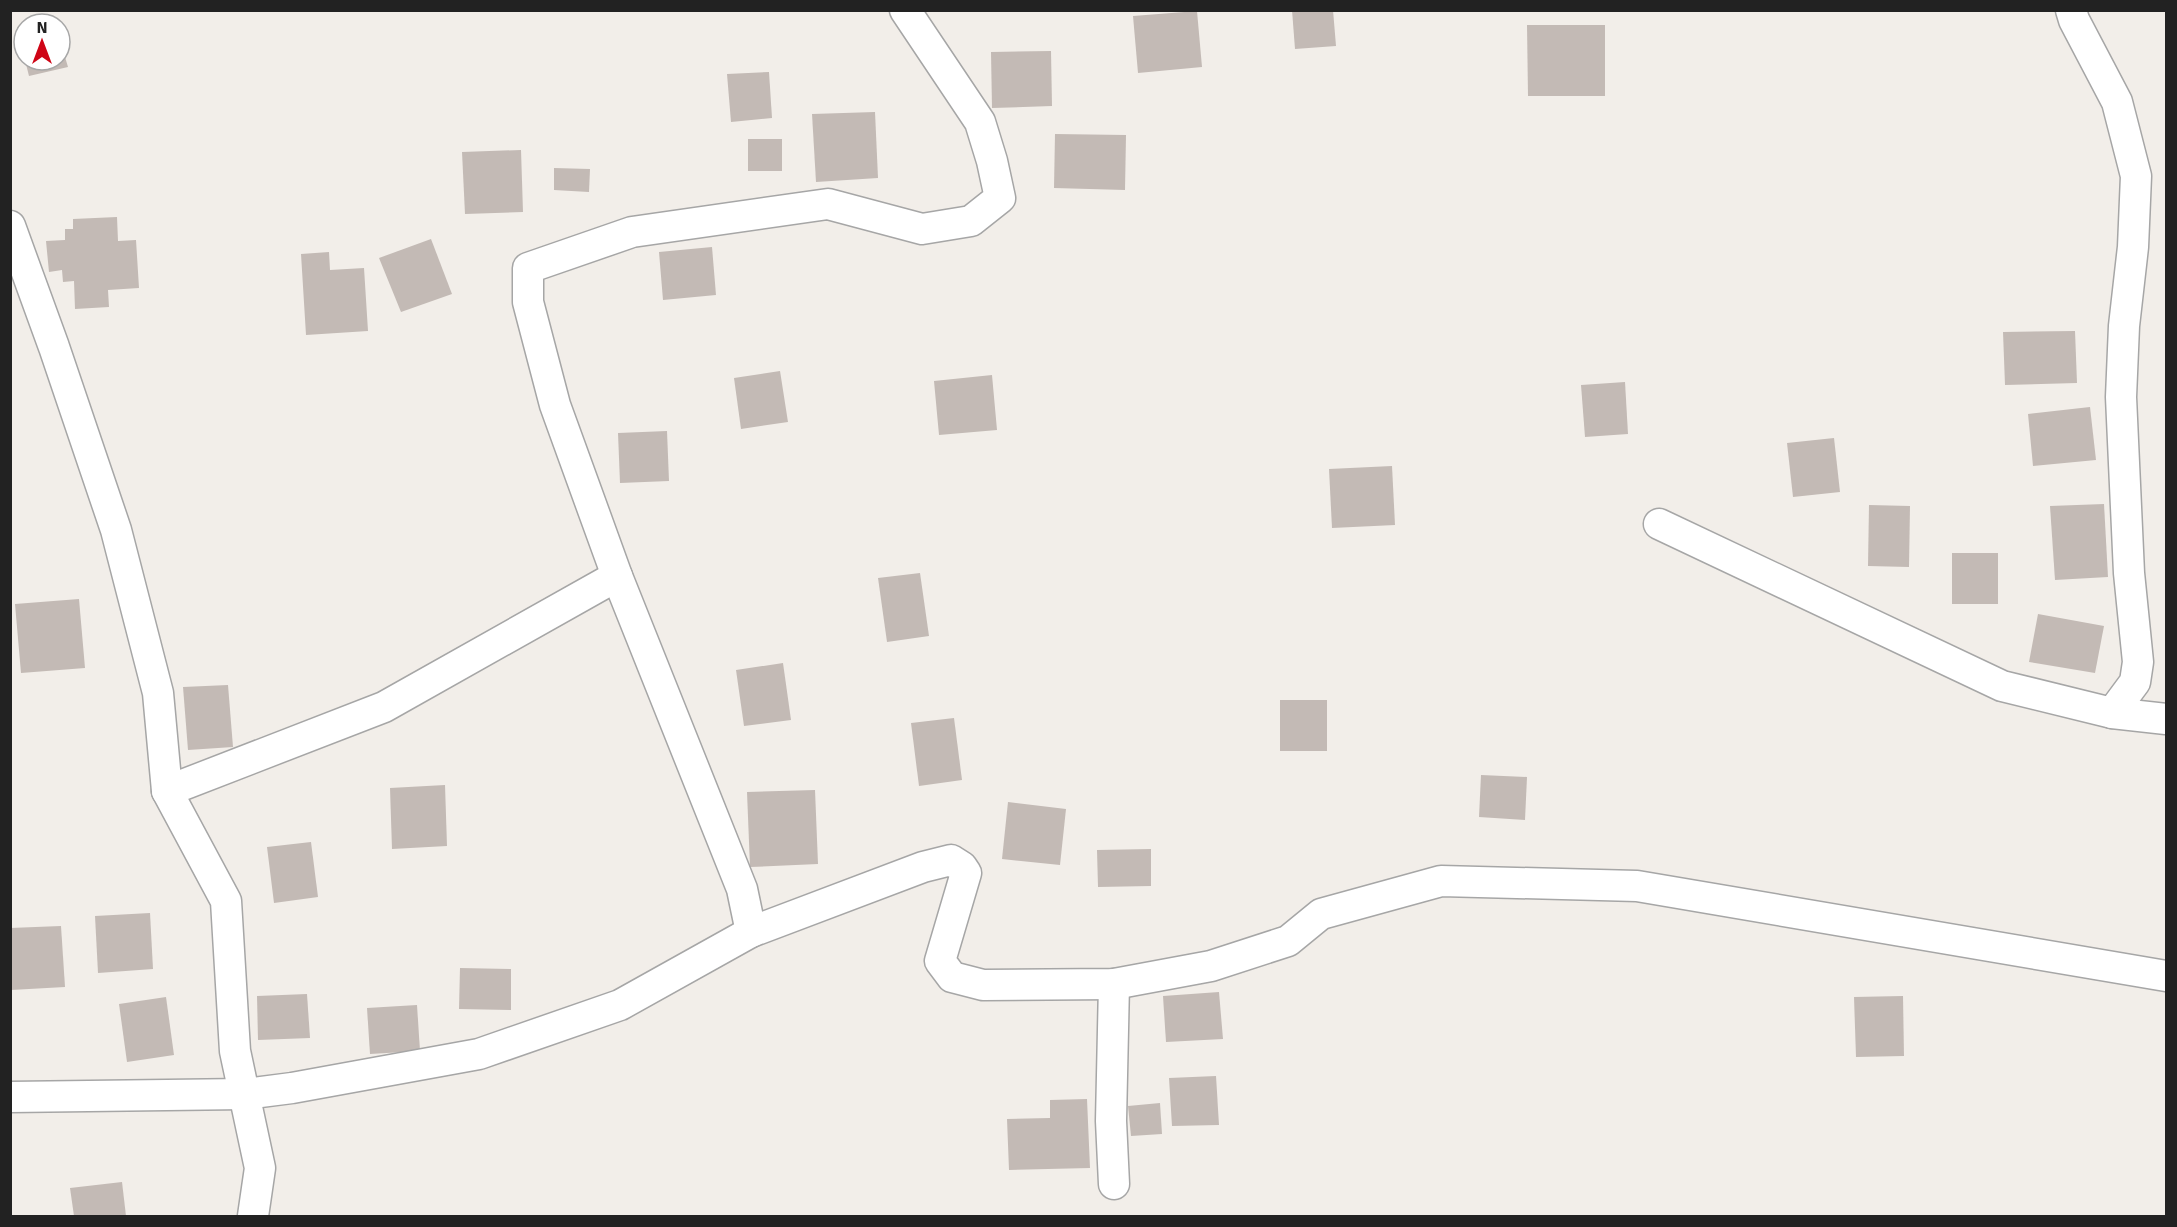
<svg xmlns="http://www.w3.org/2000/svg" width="2177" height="1227" viewBox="0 0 2177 1227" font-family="Signika,sans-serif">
	<rect width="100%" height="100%" fill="#f2eee9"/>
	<g fill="#c3bab5">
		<path d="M 1292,10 L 1333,10 L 1336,46 L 1295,49 Z"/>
		<path d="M 1197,11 L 1202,67 L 1138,73 L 1133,16 Z"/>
		<path d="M 56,18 L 57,24 L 33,24 L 33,23 Z"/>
		<path d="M 24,25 L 24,51 L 23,51 L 17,27 Z"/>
		<path d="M 1527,25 L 1605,25 L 1605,96 L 1528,96 Z"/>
		<path d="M 60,40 L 68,67 L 29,76 L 25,60 L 60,60 Z"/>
		<path d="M 1051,51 L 1052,106 L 992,108 L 991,52 Z"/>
		<path d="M 769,72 L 772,118 L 731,122 L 727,74 Z"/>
		<path d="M 875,112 L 878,178 L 816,182 L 812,114 Z"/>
		<path d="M 1055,134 L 1126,135 L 1125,190 L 1054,188 Z"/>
		<rect x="748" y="139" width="34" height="32"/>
		<path d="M 521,150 L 523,212 L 465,214 L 462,152 Z"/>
		<path d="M 554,168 L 590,169 L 589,192 L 554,190 Z"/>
		<path d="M 117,217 L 118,241 L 136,240 L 139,288 L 108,290 L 109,307 L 75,309 L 74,281 L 63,282 L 62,270 L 49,272 L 46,241 L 65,240 L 65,229 L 73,229 L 73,219 Z"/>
		<path d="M 431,239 L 452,294 L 401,312 L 379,258 Z"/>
		<path d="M 712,247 L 716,295 L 663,300 L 659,252 Z"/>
		<path d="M 329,252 L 330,270 L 364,268 L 368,331 L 306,335 L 301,254 Z"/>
		<path d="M 2075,331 L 2077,383 L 2005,385 L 2003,332 Z"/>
		<path d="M 780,371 L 788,422 L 741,429 L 734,378 Z"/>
		<path d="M 992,375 L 997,430 L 939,435 L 934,381 Z"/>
		<path d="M 1625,382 L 1628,434 L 1585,437 L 1581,385 Z"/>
		<path d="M 2090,407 L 2096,460 L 2033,466 L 2028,414 Z"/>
		<path d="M 667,431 L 669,481 L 620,483 L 618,433 Z"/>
		<path d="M 1834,438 L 1840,492 L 1793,497 L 1787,443 Z"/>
		<path d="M 1392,466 L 1395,525 L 1332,528 L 1329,469 Z"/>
		<path d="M 2104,504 L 2108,577 L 2055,580 L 2050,506 Z"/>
		<path d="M 1869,505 L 1910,506 L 1909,567 L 1868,566 Z"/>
		<rect x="1952" y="553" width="46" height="51"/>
		<path d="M 920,573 L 929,636 L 887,642 L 878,578 Z"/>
		<path d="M 79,599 L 85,668 L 21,673 L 15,604 Z"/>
		<path d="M 2038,614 L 2104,626 L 2095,673 L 2029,662 Z"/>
		<path d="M 783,663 L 791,720 L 744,726 L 736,670 Z"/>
		<path d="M 228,685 L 233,747 L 188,750 L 183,687 Z"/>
		<rect x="1280" y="700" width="47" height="51"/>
		<path d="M 954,718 L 962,780 L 919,786 L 911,723 Z"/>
		<path d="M 1481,775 L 1527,777 L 1525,820 L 1479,817 Z"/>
		<path d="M 445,785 L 447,846 L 392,849 L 390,788 Z"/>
		<path d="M 815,790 L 818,864 L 750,867 L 747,792 Z"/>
		<path d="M 1008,802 L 1066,809 L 1060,865 L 1002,859 Z"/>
		<path d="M 311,842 L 318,897 L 274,903 L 267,847 Z"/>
		<path d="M 1151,849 L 1151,886 L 1098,887 L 1097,850 Z"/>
		<path d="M 150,913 L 153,969 L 98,973 L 95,916 Z"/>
		<path d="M 61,926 L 65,987 L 11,990 L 10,928 Z"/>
		<path d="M 460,968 L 511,969 L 511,1010 L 459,1009 Z"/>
		<path d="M 1219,992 L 1223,1039 L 1166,1042 L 1163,996 Z"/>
		<path d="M 307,994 L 310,1038 L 258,1040 L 257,996 Z"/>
		<path d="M 1903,996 L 1904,1056 L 1856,1057 L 1854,997 Z"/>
		<path d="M 166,997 L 174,1055 L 127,1062 L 119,1004 Z"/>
		<path d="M 417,1005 L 420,1051 L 370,1054 L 367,1008 Z"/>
		<path d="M 1216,1076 L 1219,1125 L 1172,1126 L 1169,1078 Z"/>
		<path d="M 1087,1099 L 1090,1168 L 1009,1170 L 1007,1119 L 1050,1118 L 1050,1100 Z"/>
		<path d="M 1160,1103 L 1162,1134 L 1131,1136 L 1128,1106 Z"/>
		<path d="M 122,1182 L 126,1216 L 74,1216 L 70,1188 Z"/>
	</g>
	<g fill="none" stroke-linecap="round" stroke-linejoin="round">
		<g stroke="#a6a6a6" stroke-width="33">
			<g id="minor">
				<path d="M 10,226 L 54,347 L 116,530 L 158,693 L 167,791 L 226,901 L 235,1051 L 260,1168 L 253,1216"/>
				<path d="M 1659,524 L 2002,686 L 2112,713 L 2135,682 L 2138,662 L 2129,573 L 2121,397 L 2124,326 L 2133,247 L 2136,176 L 2117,102 L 2074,20 L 2071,10"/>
				<path d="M 2112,713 L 2166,719"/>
				<path d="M 167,791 L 384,707 L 617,576"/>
				<path d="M 751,932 L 742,889 L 617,576 L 555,405 L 528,302 L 528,268 L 632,232 L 828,204 L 922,229 L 971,221 L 1000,198 L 992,161 L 980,122 L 905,10"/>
				<path d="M 1114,984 L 1111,1121 L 1114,1184"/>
				<path d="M 10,1097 L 245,1094 L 292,1088 L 479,1054 L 620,1005 L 751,932 L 923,867 L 951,860 L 962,867 L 966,873 L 940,961 L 952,977 L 983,985 L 1114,984 L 1211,966 L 1288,941 L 1321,914 L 1441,881 L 1637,886 L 2166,976"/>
			</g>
		</g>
		<use href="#minor" stroke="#fff" stroke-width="30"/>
	</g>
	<rect width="2177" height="1227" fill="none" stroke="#222222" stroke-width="24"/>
	<g transform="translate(42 42)"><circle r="28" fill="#ffffff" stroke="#a7a7a7" stroke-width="1.5"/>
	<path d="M0-4.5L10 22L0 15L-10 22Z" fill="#cf0516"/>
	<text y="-9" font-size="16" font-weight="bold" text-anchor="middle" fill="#222222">N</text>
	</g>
</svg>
